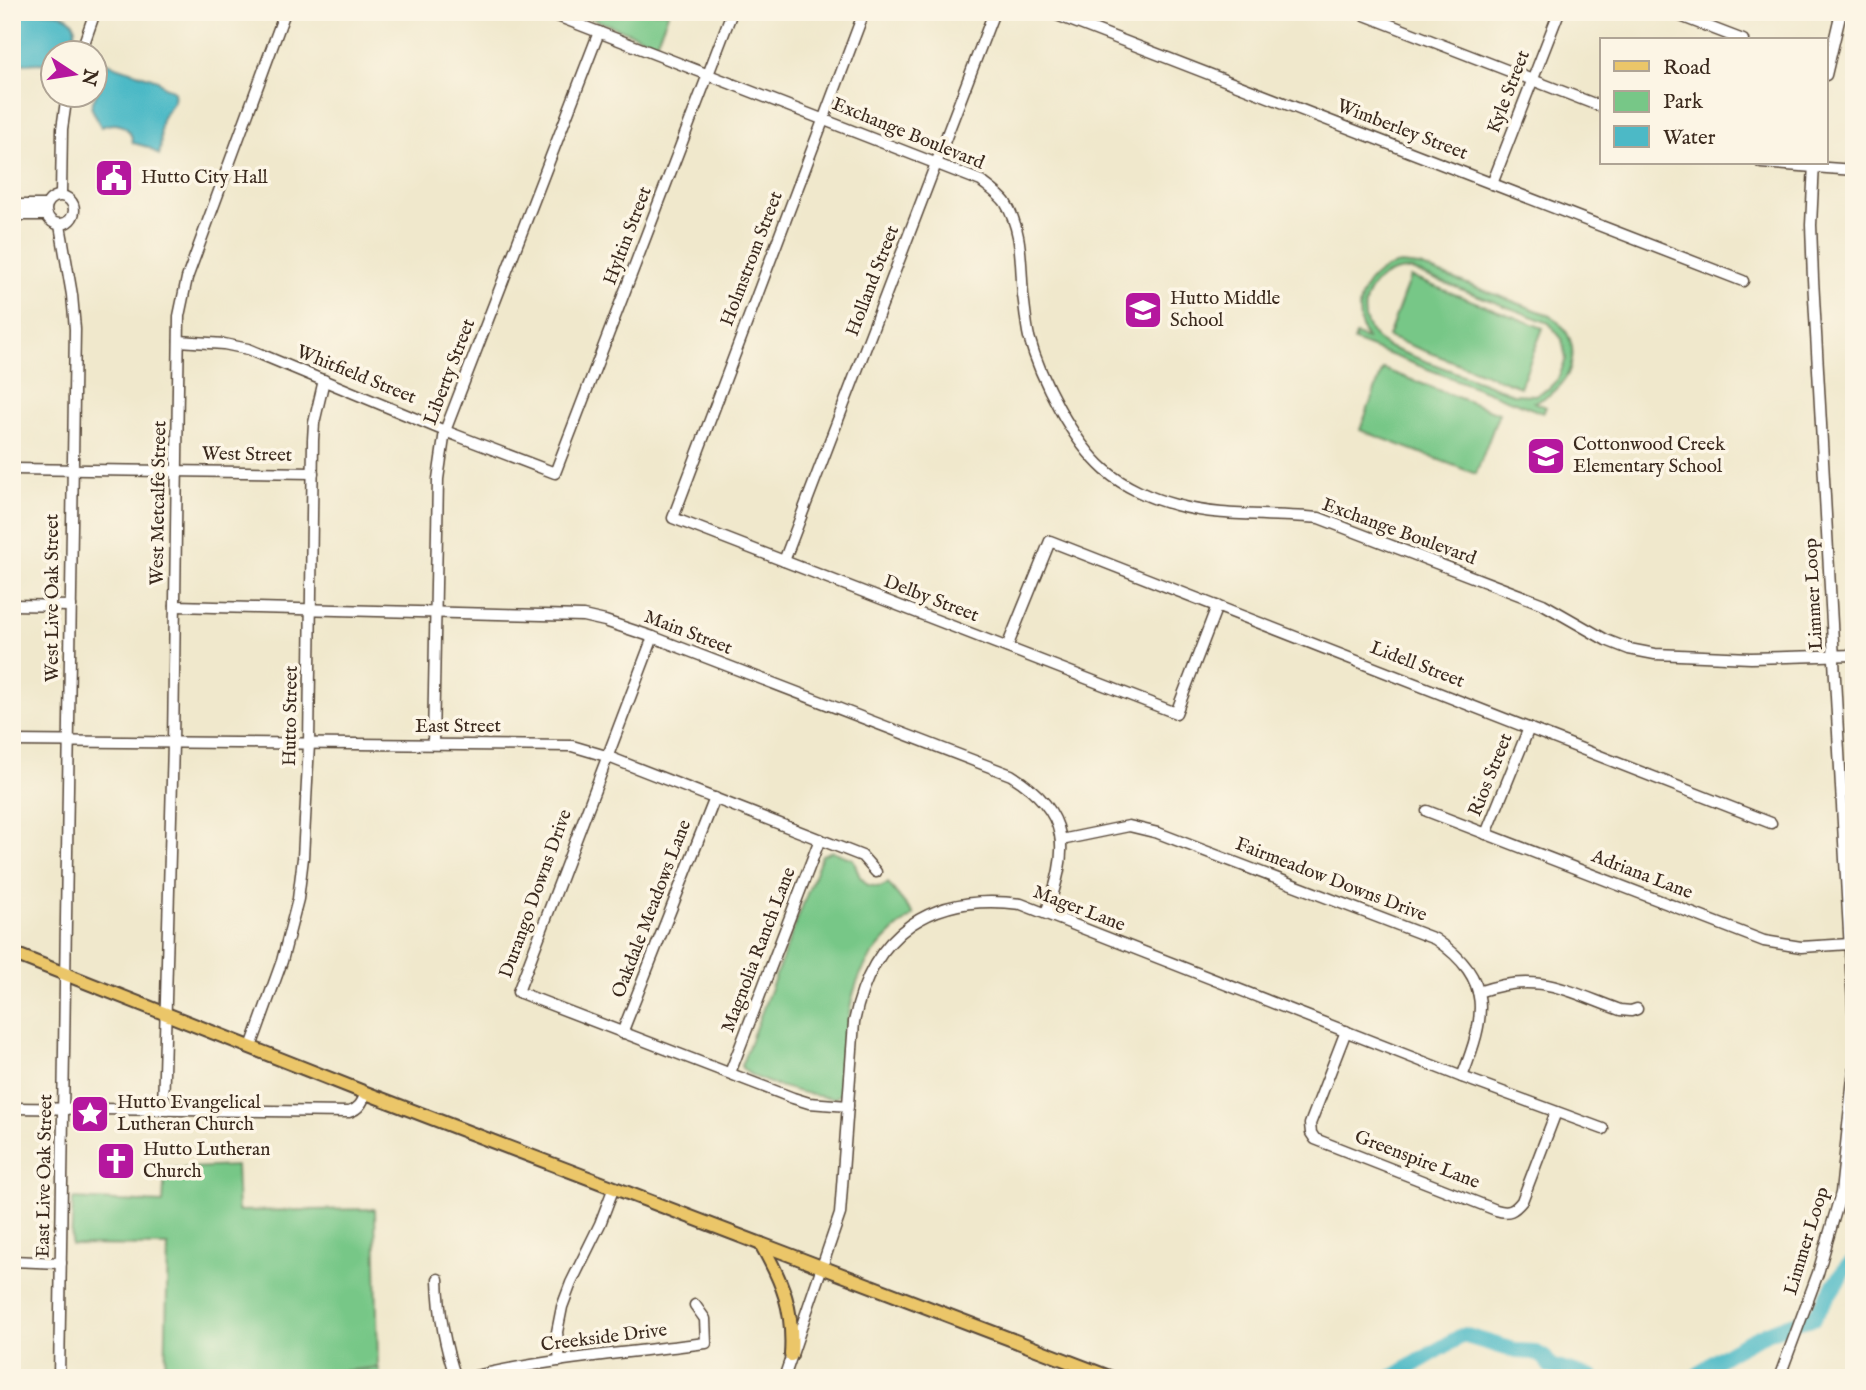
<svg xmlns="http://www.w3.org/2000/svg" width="1866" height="1390" viewBox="0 0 1866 1390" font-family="'IM FELL English',serif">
	<rect width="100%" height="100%" fill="#fcf5e5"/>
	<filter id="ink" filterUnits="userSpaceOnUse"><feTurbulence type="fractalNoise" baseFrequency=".0143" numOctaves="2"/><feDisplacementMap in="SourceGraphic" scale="14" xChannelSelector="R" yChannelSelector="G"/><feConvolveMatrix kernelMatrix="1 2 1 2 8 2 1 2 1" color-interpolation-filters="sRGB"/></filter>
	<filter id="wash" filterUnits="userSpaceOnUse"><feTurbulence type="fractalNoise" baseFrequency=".00686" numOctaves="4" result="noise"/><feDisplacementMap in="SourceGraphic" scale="28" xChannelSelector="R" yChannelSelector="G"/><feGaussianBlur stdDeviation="1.57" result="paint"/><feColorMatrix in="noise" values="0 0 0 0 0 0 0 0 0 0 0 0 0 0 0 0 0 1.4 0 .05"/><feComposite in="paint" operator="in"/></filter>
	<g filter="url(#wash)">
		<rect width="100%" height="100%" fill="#f0e8cc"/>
		<g fill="#77c787" stroke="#597852" stroke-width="2" fill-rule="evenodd">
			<path d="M 575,12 L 669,12 L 656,43 Z"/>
			<path d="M 1400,264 L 1420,266 L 1544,313 C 1588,333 1578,389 1534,402 L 1546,407 L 1543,413 L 1354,341 L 1356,335 L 1367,339 C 1349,307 1363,271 1400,264 ZM 1411,270 L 1549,323 L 1562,339 L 1566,359 L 1558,379 L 1548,389 L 1535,395 L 1513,394 L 1388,347 C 1346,324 1364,268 1411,270 Z"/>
			<path d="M 1410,277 L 1543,328 L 1520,387 L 1388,337 Z"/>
			<path d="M 1383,369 L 1499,413 L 1476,474 L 1360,430 Z"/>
			<path d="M 832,851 L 853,859 L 860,877 L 868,885 L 880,887 L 888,883 L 914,915 C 843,964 848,1014 843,1092 L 835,1098 C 817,1097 749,1082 741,1066 L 822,855 Z"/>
			<path d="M 236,1166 L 238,1211 L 375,1209 L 378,1367 L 326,1373 L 379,1368 L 380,1378 L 165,1378 L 168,1246 L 71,1245 L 73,1199 L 163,1203 L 165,1169 Z"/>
		</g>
		<g fill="#4cb9c6" stroke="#447272" stroke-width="2">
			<path d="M 12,12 C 28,12 76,6 75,31 C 75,38 70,46 68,52 L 52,52 L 52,65 L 40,63 L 24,64 L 12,60 Z"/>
			<path d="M 98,60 L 158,80 L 164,87 L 173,90 C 179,103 166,108 162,120 C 158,132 163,144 159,155 L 148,147 L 133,143 C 131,126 117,120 101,127 L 91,107 C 95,92 108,84 95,71 L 95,61 Z"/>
		</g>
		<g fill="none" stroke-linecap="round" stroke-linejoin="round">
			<g stroke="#4cb9c6" stroke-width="16">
				<path d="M 1391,1378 L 1463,1335 L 1517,1351 L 1535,1352 L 1545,1358 L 1550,1366 L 1592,1378"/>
				<path d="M 1695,1378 C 1723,1351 1775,1326 1813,1318 L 1846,1268 L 1854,1261"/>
			</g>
		</g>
	</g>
	<g filter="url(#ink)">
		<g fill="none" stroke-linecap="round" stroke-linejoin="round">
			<g stroke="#564638" stroke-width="13">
				<g id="minor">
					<path d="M 547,12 L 981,181 C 988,187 999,194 1005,202 C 1023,231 1020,262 1023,295 C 1025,308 1026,324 1029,337 C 1040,378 1073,442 1105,470 C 1124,487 1152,499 1176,505 C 1222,518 1272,513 1319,518 L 1543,604 L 1606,640 L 1629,649 L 1655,654 L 1751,658 L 1854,655"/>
					<path d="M 864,12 L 673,518 L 1176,713 L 1217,606"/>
					<path d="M 1049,12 L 1743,281"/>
					<path d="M 1357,12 L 1602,107"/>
					<path d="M 1670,12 L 1743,40"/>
					<path d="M 81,52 L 95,12"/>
					<path d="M 1826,75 L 1841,12"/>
					<path d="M 1761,163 L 1854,170"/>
					<path d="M 1814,163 L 1811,225 L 1813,279 L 1854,1023"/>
					<path d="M 1492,184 L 1559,12"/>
					<path d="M 61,195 L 62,129 L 67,94"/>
					<circle cx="60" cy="210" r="14"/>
					<path d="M 12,205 L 46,205"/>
					<path d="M 12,215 L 46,215"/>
					<path d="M 179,341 L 224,344 L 248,349 L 445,431 L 555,473 L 732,12"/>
					<path d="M 12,469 L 313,473"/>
					<path d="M 784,561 L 994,12"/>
					<path d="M 12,605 L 71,606"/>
					<path d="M 175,606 L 583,616 L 605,621 L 653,637 L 1011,775 C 1072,813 1069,851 1046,913"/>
					<path d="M 653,637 L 518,992 L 793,1098 L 809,1103 L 848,1106"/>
					<path d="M 1007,647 L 1050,541 L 1771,823"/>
					<path d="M 12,741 L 572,746 L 606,756 L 862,856 L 876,872"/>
					<path d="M 433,744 L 438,479 L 445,431 L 599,32"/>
					<path d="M 1427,811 L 1764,941 L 1801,947 L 1850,944"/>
					<path d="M 1486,834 L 1529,728"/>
					<path d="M 1061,840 L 1129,826 L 1158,833 L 1435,939 C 1495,980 1485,1017 1462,1077"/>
					<path d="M 1478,992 C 1537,971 1565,990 1620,1010 L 1631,1011 L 1637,1009"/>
					<path d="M 1346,1031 L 1310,1124 L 1311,1133 L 1315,1139 L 1496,1210 C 1509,1214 1514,1211 1522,1201 L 1556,1112"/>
					<path d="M 622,1033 L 715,798"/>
					<path d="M 251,1047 L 282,961 L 298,899 L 303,858 L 309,744 L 313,440 L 314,423 L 324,380"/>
					<path d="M 730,1073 L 820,839"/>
					<path d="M 12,1108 L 349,1112 C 359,1109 362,1103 366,1093"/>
					<path d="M 163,1110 L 173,743 L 179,316 L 187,278 L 285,12"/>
					<path d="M 12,1261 L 61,1263"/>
					<path d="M 438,1279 C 439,1313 444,1345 456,1378"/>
					<path d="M 560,1361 L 557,1332 L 562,1307 L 571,1283 L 600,1224 L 614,1187"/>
					<path d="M 59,1378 L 75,329 L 72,295 L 60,225"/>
					<path d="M 467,1378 C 545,1359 626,1353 706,1343 L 705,1319 L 695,1305"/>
					<path d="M 784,1378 L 840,1214 L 854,1022 C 872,932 932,892 1021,904 L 1462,1077 L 1603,1129"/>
					<path d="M 1779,1378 L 1818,1273 L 1841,1193 L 1854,1068"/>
				</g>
			</g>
			<g stroke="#564638" stroke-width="16">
				<g id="major">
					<path d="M 12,953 L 366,1093 L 1112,1378"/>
					<path d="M 761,1244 C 783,1283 794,1310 791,1355"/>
				</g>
			</g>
			<use href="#minor" stroke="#fff" stroke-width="10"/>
			<use href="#major" stroke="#ebc669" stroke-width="12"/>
		</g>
	</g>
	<defs>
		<g id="civic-square" transform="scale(2.0125)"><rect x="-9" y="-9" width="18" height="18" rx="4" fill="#b5179e" stroke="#fcf5e5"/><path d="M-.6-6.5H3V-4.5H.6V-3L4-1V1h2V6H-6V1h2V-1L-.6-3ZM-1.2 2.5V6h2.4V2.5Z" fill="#fff"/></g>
		<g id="school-square" transform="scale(2.0125)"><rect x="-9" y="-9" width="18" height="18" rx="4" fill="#b5179e" stroke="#fcf5e5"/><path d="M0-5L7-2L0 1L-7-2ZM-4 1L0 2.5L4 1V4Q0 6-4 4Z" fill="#fff"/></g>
		<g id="sight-square" transform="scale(2.0125)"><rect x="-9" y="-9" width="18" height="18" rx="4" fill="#b5179e" stroke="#fcf5e5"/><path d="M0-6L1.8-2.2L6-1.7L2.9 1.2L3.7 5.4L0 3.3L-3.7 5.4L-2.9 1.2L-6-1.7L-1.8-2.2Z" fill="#fff"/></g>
		<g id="church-square" transform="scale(2.0125)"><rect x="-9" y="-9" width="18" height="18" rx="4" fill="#b5179e" stroke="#fcf5e5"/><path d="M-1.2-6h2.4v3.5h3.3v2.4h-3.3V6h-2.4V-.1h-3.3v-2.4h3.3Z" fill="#fff"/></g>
	</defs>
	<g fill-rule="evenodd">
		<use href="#civic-square" x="114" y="178"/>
		<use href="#school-square" x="1143" y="310"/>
		<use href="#school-square" x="1546" y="456"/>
		<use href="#sight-square" x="90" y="1114"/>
		<use href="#church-square" x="116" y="1161"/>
	</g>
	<g text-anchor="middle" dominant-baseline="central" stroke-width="7" stroke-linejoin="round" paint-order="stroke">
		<g font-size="19" fill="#3b2a1e" stroke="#fcf5e5">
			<text transform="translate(1509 92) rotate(-69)">Kyle Street</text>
			<text transform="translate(1402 130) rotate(21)">Wimberley Street</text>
			<text transform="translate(908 134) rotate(22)">Exchange Boulevard</text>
			<text transform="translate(628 236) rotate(-69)">Hyltin Street</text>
			<text transform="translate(752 259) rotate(-69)">Holmstrom Street</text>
			<text transform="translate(873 281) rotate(-69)">Holland Street</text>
			<text transform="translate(450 372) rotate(-69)">Liberty Street</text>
			<text transform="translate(356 375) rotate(22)">Whitfield Street</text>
			<text transform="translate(247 455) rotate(1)">West Street</text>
			<text transform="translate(159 503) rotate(-89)">West Metcalfe Street</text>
			<text transform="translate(1399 532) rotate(20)">Exchange Boulevard</text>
			<text transform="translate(1814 594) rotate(-93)">Limmer Loop</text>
			<text transform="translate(53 598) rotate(-90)">West Live Oak Street</text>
			<text transform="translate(931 599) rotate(21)">Delby Street</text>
			<text transform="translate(688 633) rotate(21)">Main Street</text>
			<text transform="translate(1417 665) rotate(21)">Lidell Street</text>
			<text transform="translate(291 716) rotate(-89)">Hutto Street</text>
			<text x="458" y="727">East Street</text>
			<text transform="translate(1491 775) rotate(-68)">Rios Street</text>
			<text transform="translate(1642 875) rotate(21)">Adriana Lane</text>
			<text transform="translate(1331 880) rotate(21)">Fairmeadow Downs Drive</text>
			<text transform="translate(536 894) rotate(-70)">Durango Downs Drive</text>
			<text transform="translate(652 909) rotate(-69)">Oakdale Meadows Lane</text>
			<text transform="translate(1079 909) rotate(21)">Mager Lane</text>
			<text transform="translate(759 950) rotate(-69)">Magnolia Ranch Lane</text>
			<text transform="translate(1417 1160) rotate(21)">Greenspire Lane</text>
			<text transform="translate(45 1176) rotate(-89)">East Live Oak Street</text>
			<text transform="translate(1807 1241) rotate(-73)">Limmer Loop</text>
			<text transform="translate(604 1338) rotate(-7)">Creekside Drive</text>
		</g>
		<g font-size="19" fill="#3b2a1e" stroke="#fcf5e5" text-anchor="start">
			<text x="141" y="178">Hutto City Hall</text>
			<text x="1170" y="299">Hutto Middle<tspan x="1170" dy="22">School</tspan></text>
			<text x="1573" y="445">Cottonwood Creek<tspan x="1573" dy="22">Elementary School</tspan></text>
			<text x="117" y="1103">Hutto Evangelical<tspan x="117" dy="22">Lutheran Church</tspan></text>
			<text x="143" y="1150">Hutto Lutheran<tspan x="143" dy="22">Church</tspan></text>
		</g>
	</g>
	<rect width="1866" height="1390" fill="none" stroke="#fcf5e5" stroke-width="42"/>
	<rect x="1600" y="38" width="228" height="126" fill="#fcf5e5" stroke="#afa495" stroke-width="2"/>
	<rect x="1614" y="61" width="35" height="10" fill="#ebc669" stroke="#afa495" stroke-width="2"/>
	<text x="1663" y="74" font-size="21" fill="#3b2a1e">Road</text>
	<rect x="1614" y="91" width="35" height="21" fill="#77c787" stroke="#afa495" stroke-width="2"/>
	<text x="1663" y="108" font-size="21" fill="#3b2a1e">Park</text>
	<rect x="1614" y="126" width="35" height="21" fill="#4cb9c6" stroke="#afa495" stroke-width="2"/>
	<text x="1663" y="144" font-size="21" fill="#3b2a1e">Water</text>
	<g transform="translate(74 74) rotate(102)"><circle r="33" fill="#fcf5e5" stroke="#afa495" stroke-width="2"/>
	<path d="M0-5L12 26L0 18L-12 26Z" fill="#b5179e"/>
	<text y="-10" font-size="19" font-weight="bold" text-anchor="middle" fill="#3b2a1e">N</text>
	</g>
</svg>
